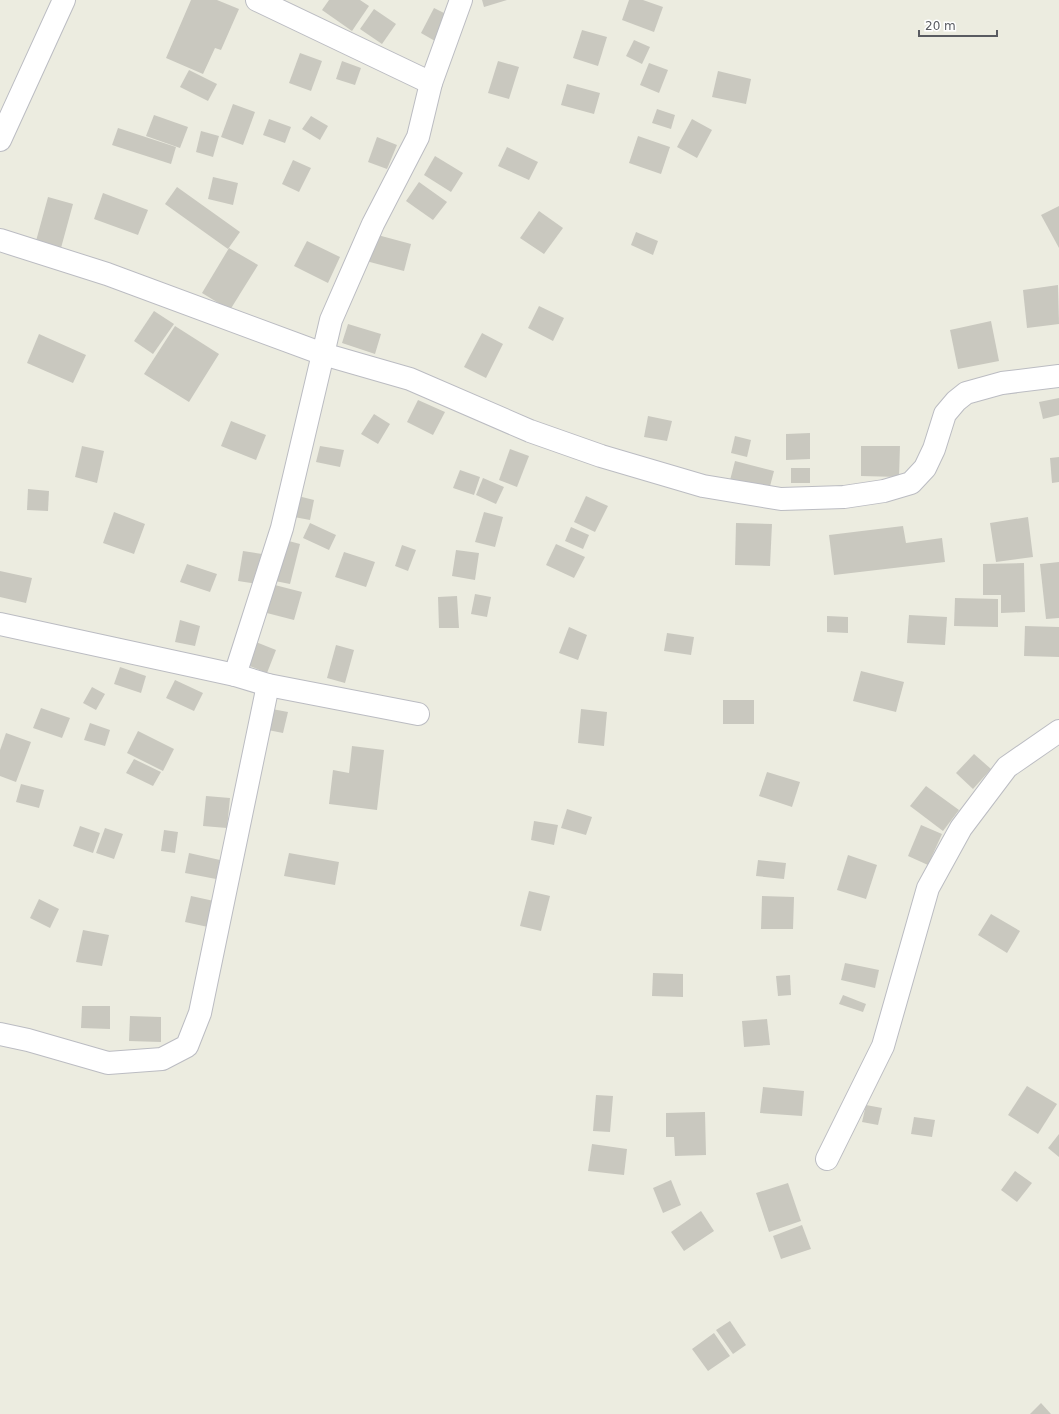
<svg xmlns="http://www.w3.org/2000/svg" width="1059" height="1414" viewBox="0 0 1059 1414" font-family="'DejaVu Sans',sans-serif">
	<rect width="100%" height="100%" fill="#ecece0"/>
	<g fill="#c9c8bf">
		<path d="M 191,0 L 217,0 L 239,9 L 221,50 L 215,48 L 203,74 L 166,58 Z"/>
		<path d="M 329,0 L 360,0 L 369,6 L 352,31 L 322,10 Z"/>
		<path d="M 482,0 L 507,0 L 484,7 Z"/>
		<path d="M 629,0 L 643,0 L 663,7 L 654,32 L 622,20 Z"/>
		<path d="M 434,8 L 448,15 L 435,41 L 421,33 Z"/>
		<path d="M 374,9 L 396,24 L 382,44 L 360,29 Z"/>
		<path d="M 582,30 L 607,37 L 598,66 L 573,58 Z"/>
		<path d="M 634,40 L 650,47 L 642,64 L 626,56 Z"/>
		<path d="M 300,53 L 322,61 L 311,91 L 289,83 Z"/>
		<path d="M 342,61 L 361,68 L 355,85 L 336,79 Z"/>
		<path d="M 498,61 L 519,67 L 509,99 L 488,93 Z"/>
		<path d="M 649,63 L 668,70 L 659,93 L 640,85 Z"/>
		<path d="M 189,70 L 217,84 L 208,101 L 180,87 Z"/>
		<path d="M 718,71 L 751,79 L 746,104 L 712,97 Z"/>
		<path d="M 567,84 L 600,93 L 594,114 L 561,105 Z"/>
		<path d="M 233,104 L 255,112 L 243,145 L 221,137 Z"/>
		<path d="M 657,109 L 675,115 L 671,129 L 652,123 Z"/>
		<path d="M 154,115 L 188,127 L 180,148 L 146,136 Z"/>
		<path d="M 311,116 L 328,126 L 320,140 L 302,129 Z"/>
		<path d="M 269,119 L 291,127 L 285,143 L 263,135 Z"/>
		<path d="M 692,119 L 712,130 L 697,158 L 677,147 Z"/>
		<path d="M 118,128 L 176,147 L 171,164 L 112,145 Z"/>
		<path d="M 201,131 L 219,136 L 213,157 L 196,152 Z"/>
		<path d="M 638,136 L 670,147 L 661,174 L 629,163 Z"/>
		<path d="M 377,137 L 397,145 L 387,169 L 368,162 Z"/>
		<path d="M 507,147 L 538,162 L 529,180 L 498,166 Z"/>
		<path d="M 435,156 L 463,173 L 451,192 L 424,175 Z"/>
		<path d="M 293,160 L 311,168 L 299,192 L 282,184 Z"/>
		<path d="M 213,177 L 238,183 L 233,205 L 208,199 Z"/>
		<path d="M 419,182 L 447,202 L 433,220 L 406,201 Z"/>
		<path d="M 177,187 L 240,232 L 228,249 L 165,204 Z"/>
		<path d="M 103,193 L 148,210 L 138,235 L 94,219 Z"/>
		<path d="M 48,197 L 73,204 L 61,248 L 36,241 Z"/>
		<path d="M 1059,206 L 1059,248 L 1041,215 Z"/>
		<path d="M 539,211 L 563,228 L 544,254 L 520,238 Z"/>
		<path d="M 636,232 L 658,241 L 653,255 L 631,245 Z"/>
		<path d="M 374,234 L 411,244 L 404,271 L 366,261 Z"/>
		<path d="M 307,241 L 340,257 L 328,283 L 294,266 Z"/>
		<path d="M 229,248 L 258,265 L 230,310 L 202,293 Z"/>
		<path d="M 1058,285 L 1059,324 L 1027,328 L 1023,290 Z"/>
		<path d="M 539,306 L 564,318 L 553,341 L 528,328 Z"/>
		<path d="M 154,311 L 174,324 L 153,354 L 134,341 Z"/>
		<path d="M 991,321 L 999,361 L 958,369 L 950,330 Z"/>
		<path d="M 348,324 L 381,334 L 375,354 L 342,343 Z"/>
		<path d="M 175,326 L 219,354 L 189,402 L 144,374 Z"/>
		<path d="M 482,333 L 503,344 L 486,378 L 464,367 Z"/>
		<path d="M 39,334 L 86,355 L 73,383 L 27,363 Z"/>
		<path d="M 1059,398 L 1059,415 L 1043,419 L 1039,402 Z"/>
		<path d="M 418,400 L 445,412 L 433,435 L 407,422 Z"/>
		<path d="M 374,414 L 390,424 L 378,444 L 361,434 Z"/>
		<path d="M 648,416 L 672,421 L 667,441 L 644,437 Z"/>
		<path d="M 231,421 L 266,435 L 256,460 L 221,446 Z"/>
		<path d="M 810,433 L 810,459 L 786,460 L 786,434 Z"/>
		<path d="M 735,436 L 751,440 L 747,457 L 731,453 Z"/>
		<path d="M 82,446 L 104,451 L 97,483 L 75,477 Z"/>
		<path d="M 320,446 L 344,450 L 340,467 L 316,462 Z"/>
		<path d="M 861,446 L 900,446 L 899,477 L 861,476 Z"/>
		<path d="M 510,449 L 529,456 L 517,487 L 499,480 Z"/>
		<path d="M 1059,457 L 1059,482 L 1052,483 L 1050,458 Z"/>
		<path d="M 735,461 L 774,471 L 768,494 L 729,484 Z"/>
		<rect x="791" y="468" width="19" height="15"/>
		<path d="M 460,470 L 480,477 L 474,495 L 453,488 Z"/>
		<path d="M 483,478 L 504,487 L 496,504 L 476,495 Z"/>
		<path d="M 28,489 L 49,491 L 48,511 L 27,510 Z"/>
		<path d="M 298,496 L 314,500 L 310,520 L 294,517 Z"/>
		<path d="M 586,496 L 608,506 L 595,532 L 574,522 Z"/>
		<path d="M 114,512 L 145,524 L 134,554 L 103,543 Z"/>
		<path d="M 484,512 L 503,517 L 495,547 L 475,542 Z"/>
		<path d="M 1028,517 L 1033,557 L 996,562 L 990,523 Z"/>
		<path d="M 310,523 L 336,535 L 329,550 L 303,538 Z"/>
		<path d="M 736,523 L 772,524 L 770,566 L 735,565 Z"/>
		<path d="M 903,526 L 906,543 L 942,538 L 945,562 L 834,575 L 829,535 Z"/>
		<path d="M 571,527 L 589,535 L 583,549 L 565,541 Z"/>
		<path d="M 285,540 L 300,544 L 290,584 L 275,581 Z"/>
		<path d="M 556,544 L 585,557 L 574,578 L 546,565 Z"/>
		<path d="M 402,545 L 416,550 L 408,571 L 395,566 Z"/>
		<path d="M 456,550 L 479,553 L 475,580 L 452,576 Z"/>
		<path d="M 243,551 L 262,554 L 257,584 L 238,581 Z"/>
		<path d="M 344,552 L 375,562 L 366,587 L 335,577 Z"/>
		<path d="M 1059,562 L 1059,618 L 1046,619 L 1040,564 Z"/>
		<path d="M 1024,563 L 1025,612 L 1001,613 L 1001,595 L 983,595 L 983,564 Z"/>
		<path d="M 187,564 L 217,574 L 210,592 L 180,582 Z"/>
		<path d="M 0,571 L 32,578 L 26,603 L 0,597 Z"/>
		<path d="M 267,583 L 302,592 L 294,620 L 259,611 Z"/>
		<path d="M 475,594 L 491,597 L 487,617 L 471,614 Z"/>
		<path d="M 457,596 L 459,628 L 439,628 L 438,597 Z"/>
		<path d="M 955,598 L 998,599 L 998,627 L 954,626 Z"/>
		<path d="M 909,615 L 947,617 L 945,645 L 907,643 Z"/>
		<path d="M 827,616 L 848,617 L 848,633 L 827,632 Z"/>
		<path d="M 180,620 L 200,626 L 195,646 L 175,642 Z"/>
		<path d="M 1025,626 L 1059,627 L 1059,657 L 1024,656 Z"/>
		<path d="M 569,627 L 587,635 L 578,660 L 559,653 Z"/>
		<path d="M 667,633 L 694,637 L 691,655 L 664,651 Z"/>
		<path d="M 251,640 L 276,650 L 267,673 L 242,663 Z"/>
		<path d="M 336,645 L 354,650 L 345,683 L 327,678 Z"/>
		<path d="M 120,667 L 146,676 L 141,693 L 114,684 Z"/>
		<path d="M 861,671 L 904,682 L 896,712 L 853,701 Z"/>
		<path d="M 175,680 L 203,693 L 194,711 L 166,698 Z"/>
		<path d="M 92,687 L 105,694 L 96,710 L 83,703 Z"/>
		<rect x="723" y="700" width="31" height="24"/>
		<path d="M 41,708 L 70,718 L 62,738 L 33,728 Z"/>
		<path d="M 272,709 L 288,712 L 283,733 L 268,730 Z"/>
		<path d="M 581,709 L 607,712 L 604,746 L 578,743 Z"/>
		<path d="M 90,723 L 110,730 L 105,746 L 84,740 Z"/>
		<path d="M 138,731 L 174,749 L 163,771 L 127,753 Z"/>
		<path d="M 6,733 L 31,742 L 16,782 L 0,776 L 0,750 Z"/>
		<path d="M 352,746 L 384,750 L 377,810 L 329,804 L 333,770 L 349,773 Z"/>
		<path d="M 974,754 L 991,769 L 973,789 L 956,773 Z"/>
		<path d="M 134,759 L 161,772 L 153,786 L 126,773 Z"/>
		<path d="M 767,772 L 800,782 L 792,807 L 759,796 Z"/>
		<path d="M 21,784 L 44,790 L 39,808 L 16,802 Z"/>
		<path d="M 926,786 L 959,810 L 943,831 L 910,806 Z"/>
		<path d="M 206,796 L 230,798 L 227,828 L 203,826 Z"/>
		<path d="M 567,809 L 592,817 L 586,835 L 561,828 Z"/>
		<path d="M 534,821 L 558,825 L 554,845 L 531,840 Z"/>
		<path d="M 921,825 L 942,834 L 928,865 L 908,856 Z"/>
		<path d="M 80,826 L 100,833 L 93,853 L 73,846 Z"/>
		<path d="M 105,828 L 123,834 L 114,859 L 96,853 Z"/>
		<path d="M 164,830 L 178,832 L 175,853 L 161,851 Z"/>
		<path d="M 189,853 L 220,860 L 216,879 L 185,873 Z"/>
		<path d="M 289,853 L 339,862 L 335,885 L 284,876 Z"/>
		<path d="M 848,855 L 877,865 L 866,899 L 837,890 Z"/>
		<path d="M 758,860 L 786,863 L 784,879 L 756,876 Z"/>
		<path d="M 529,891 L 550,896 L 541,931 L 520,926 Z"/>
		<path d="M 191,896 L 214,901 L 208,927 L 185,922 Z"/>
		<path d="M 762,896 L 794,897 L 793,929 L 761,929 Z"/>
		<path d="M 39,899 L 59,909 L 50,928 L 30,918 Z"/>
		<path d="M 991,914 L 1020,931 L 1007,953 L 978,935 Z"/>
		<path d="M 83,930 L 109,935 L 102,966 L 76,962 Z"/>
		<path d="M 845,963 L 879,970 L 875,988 L 841,980 Z"/>
		<path d="M 653,973 L 683,974 L 683,997 L 652,996 Z"/>
		<path d="M 790,975 L 791,995 L 778,996 L 776,976 Z"/>
		<path d="M 843,995 L 866,1004 L 863,1012 L 839,1004 Z"/>
		<path d="M 82,1006 L 110,1006 L 110,1029 L 81,1028 Z"/>
		<path d="M 130,1016 L 161,1017 L 161,1042 L 129,1041 Z"/>
		<path d="M 767,1019 L 770,1045 L 744,1047 L 742,1021 Z"/>
		<path d="M 1027,1086 L 1057,1104 L 1038,1134 L 1008,1115 Z"/>
		<path d="M 763,1087 L 804,1091 L 802,1116 L 760,1113 Z"/>
		<path d="M 596,1095 L 613,1096 L 610,1132 L 593,1131 Z"/>
		<path d="M 866,1105 L 882,1108 L 878,1125 L 862,1122 Z"/>
		<path d="M 705,1112 L 706,1155 L 675,1156 L 674,1137 L 666,1137 L 666,1113 Z"/>
		<path d="M 914,1117 L 935,1120 L 932,1137 L 911,1134 Z"/>
		<path d="M 1059,1134 L 1059,1157 L 1048,1148 Z"/>
		<path d="M 592,1144 L 627,1149 L 624,1175 L 588,1171 Z"/>
		<path d="M 1015,1171 L 1032,1183 L 1017,1202 L 1001,1190 Z"/>
		<path d="M 671,1180 L 681,1205 L 663,1213 L 653,1188 Z"/>
		<path d="M 788,1183 L 801,1221 L 769,1232 L 756,1193 Z"/>
		<path d="M 701,1211 L 714,1231 L 684,1251 L 671,1232 Z"/>
		<path d="M 802,1225 L 811,1249 L 781,1259 L 773,1236 Z"/>
		<path d="M 730,1321 L 746,1345 L 733,1354 L 716,1330 Z"/>
		<path d="M 714,1333 L 730,1356 L 708,1371 L 692,1349 Z"/>
		<path d="M 1041,1403 L 1051,1414 L 1030,1414 Z"/>
	</g>
	<g fill="none" stroke-linecap="round" stroke-linejoin="round">
		<g stroke="#bbbcc2" stroke-width="24">
			<g id="minor">
				<path d="M 257,0 L 431,83"/>
				<path d="M 0,140 L 64,0"/>
				<path d="M 0,240 L 107,274 L 323,354 L 410,379 L 530,431 L 601,456 L 703,486 L 781,499 L 844,497 L 884,491 L 911,483 L 925,468 L 934,449 L 945,414 L 956,401 L 966,393 L 1002,383 L 1059,376"/>
				<path d="M 0,624 L 235,675 L 268,685 L 418,714"/>
				<path d="M 235,675 L 282,528 L 331,320 L 373,224 L 418,137 L 431,83 L 461,0"/>
				<path d="M 0,1034 L 28,1040 L 108,1063 L 162,1059 L 187,1046 L 200,1013 L 268,685"/>
				<path d="M 827,1159 L 883,1046 L 928,888 L 961,828 L 1007,767 L 1059,731"/>
			</g>
		</g>
		<use href="#minor" stroke="#fff" stroke-width="22"/>
	</g>
	<path d="M919 30v6h78v-6" fill="none" stroke="#595b61" stroke-width="2"/>
	<text x="925" y="30" font-size="12" fill="#595b61" stroke="#ffffff" stroke-width="3" paint-order="stroke">20 m</text>
</svg>
